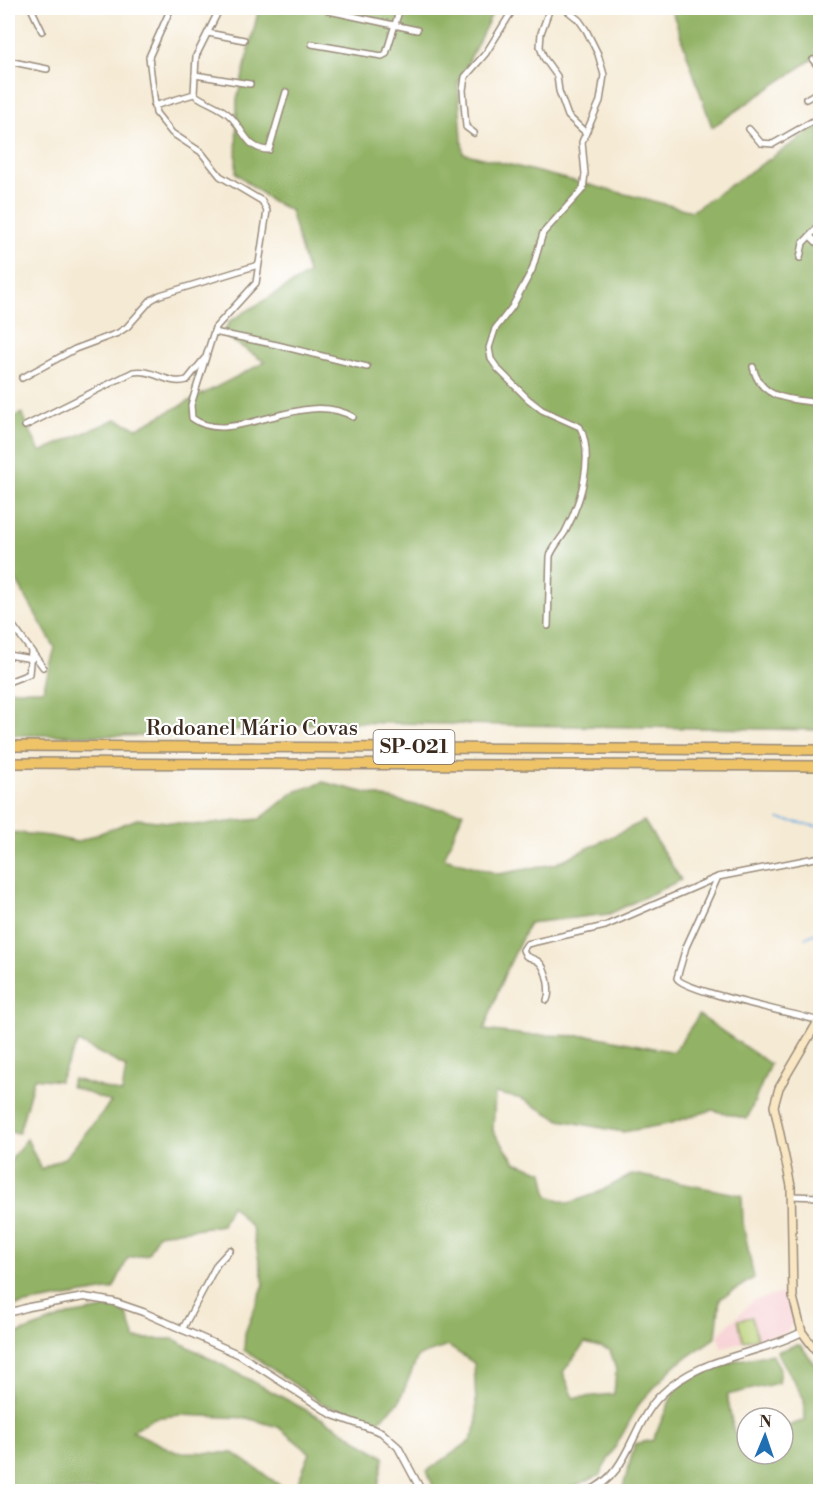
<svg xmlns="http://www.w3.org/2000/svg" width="828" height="1499" viewBox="0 0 828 1499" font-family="'Libre Bodoni',serif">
	<rect width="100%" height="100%" fill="#fff"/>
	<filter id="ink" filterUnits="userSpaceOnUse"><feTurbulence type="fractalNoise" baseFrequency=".0167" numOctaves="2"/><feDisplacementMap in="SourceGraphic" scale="12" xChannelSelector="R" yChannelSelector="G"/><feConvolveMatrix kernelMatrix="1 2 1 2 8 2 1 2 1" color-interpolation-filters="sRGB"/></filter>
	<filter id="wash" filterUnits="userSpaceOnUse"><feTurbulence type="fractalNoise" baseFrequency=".008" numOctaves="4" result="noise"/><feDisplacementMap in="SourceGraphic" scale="24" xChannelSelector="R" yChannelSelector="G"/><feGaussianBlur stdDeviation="1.35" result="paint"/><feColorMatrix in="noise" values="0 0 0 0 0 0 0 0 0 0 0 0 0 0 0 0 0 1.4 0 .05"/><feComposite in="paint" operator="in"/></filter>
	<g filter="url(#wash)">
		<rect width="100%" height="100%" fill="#f5ead4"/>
		<path fill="#f7cfd2" d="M 789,1292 L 794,1322 L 786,1333 L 721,1347 L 718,1335 L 754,1300 Z"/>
		<path fill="#b8cf73" stroke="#7a7c48" stroke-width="1.5" d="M 752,1317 L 757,1338 L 743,1341 L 738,1320 Z"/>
		<g fill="#92b265" stroke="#666e42" stroke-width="1.5" fill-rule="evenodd">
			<path d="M 259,8 L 495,8 L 458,83 L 463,153 L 692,211 L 820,125 L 820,730 L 330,722 L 165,736 L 8,735 L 8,690 L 43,690 L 55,648 L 8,566 L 8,420 L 22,413 L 40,452 L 116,419 L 137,428 L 265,362 L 222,334 L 230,321 L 308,274 L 290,210 L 270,200 L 236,173 L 237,99 Z"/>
			<path d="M 671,8 L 820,8 L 820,54 L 712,127 Z"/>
			<path d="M 323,782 L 415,805 L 463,812 L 444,858 L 499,874 L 555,864 L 644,821 L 681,880 L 609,914 L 529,923 L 503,978 L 484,1030 L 526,1035 L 594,1036 L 674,1052 L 699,1015 L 770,1064 L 747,1119 L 712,1110 L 668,1124 L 623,1132 L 560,1120 L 522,1099 L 495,1093 L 493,1131 L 515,1162 L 543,1172 L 548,1196 L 569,1203 L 595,1194 L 633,1174 L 742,1195 L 743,1223 L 754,1278 L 720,1299 L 716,1337 L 673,1367 L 640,1403 L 599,1476 L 562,1491 L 435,1491 L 427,1471 L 470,1441 L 477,1425 L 474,1363 L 448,1346 L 418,1356 L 399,1402 L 379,1421 L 325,1405 L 244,1350 L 245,1333 L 264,1284 L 252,1228 L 231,1205 L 222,1225 L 158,1234 L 148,1254 L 128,1258 L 113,1289 L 8,1307 L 8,1293 L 14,1278 L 8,1269 L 8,1172 L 13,1156 L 27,1139 L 41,1169 L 66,1157 L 111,1102 L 70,1086 L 73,1079 L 122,1093 L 126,1067 L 78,1042 L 59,1081 L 34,1078 L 19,1133 L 8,1132 L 8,832 L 50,836 L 77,842 L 137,819 L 199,825 L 260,819 L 294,792 ZM 585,1343 L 610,1350 L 616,1370 L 614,1394 L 574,1398 L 563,1372 Z"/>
			<path d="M 115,1307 L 127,1315 L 135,1339 L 174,1339 L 334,1425 L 384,1457 L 377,1491 L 306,1491 L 298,1482 L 310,1453 L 278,1427 L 247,1418 L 180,1415 L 154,1418 L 132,1431 L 176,1452 L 234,1453 L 288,1491 L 8,1491 L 8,1337 L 69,1315 Z"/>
			<path d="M 795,1345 L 800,1345 L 820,1370 L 820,1491 L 619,1492 L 623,1487 L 635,1444 L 653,1440 L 679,1380 L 734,1361 L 772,1354 L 780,1369 L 778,1383 L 727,1395 L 734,1433 L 747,1438 L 747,1454 L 783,1454 L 783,1428 L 805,1420 L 804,1399 L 777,1352 Z"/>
		</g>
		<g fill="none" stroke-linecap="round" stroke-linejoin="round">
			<g stroke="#70ade2" stroke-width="1.5">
				<path d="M 779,819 L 820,827"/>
				<path d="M 805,938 L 820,931"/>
			</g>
		</g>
	</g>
	<g filter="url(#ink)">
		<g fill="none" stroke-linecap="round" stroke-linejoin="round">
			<g stroke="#988a79" stroke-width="8">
				<g id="minor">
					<path d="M 31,8 L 42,31"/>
					<path d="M 171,8 L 149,57 L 156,113 L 172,133 L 201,152 L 220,176 L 262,201 L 267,211 L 256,283 L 215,328 L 191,405 L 192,418 C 232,449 301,387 353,417"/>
					<path d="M 550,8 L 541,33 L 540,47 L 544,58 L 557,76 L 559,91 L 568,116 L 585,132"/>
					<path d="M 329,11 L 417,30"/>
					<path d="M 208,33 L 244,40"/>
					<path d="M 312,44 L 382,56 L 386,54 L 400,8"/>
					<path d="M 813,60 L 820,69"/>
					<path d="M 8,61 L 47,69"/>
					<path d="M 195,75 L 250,84"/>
					<path d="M 194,94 C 205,103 221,106 231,117 C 244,130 247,150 269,150 L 286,92"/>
					<path d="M 806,99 L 820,91"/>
					<path d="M 154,106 L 194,94 L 196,56 L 220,8"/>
					<path d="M 749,129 L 761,143 L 773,144 L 820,117"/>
					<path d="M 474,133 L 466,127 L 463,90 L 465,77 L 486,53 L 514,8"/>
					<path d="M 810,236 L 820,246"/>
					<path d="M 800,258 L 803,243 L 820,225"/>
					<path d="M 214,332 L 277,345 L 367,367"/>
					<path d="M 753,367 C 761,401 792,399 820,403"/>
					<path d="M 22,378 L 75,349 L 118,333 L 127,327 L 151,300 L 160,295 L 258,265"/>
					<path d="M 25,426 L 133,372 C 153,368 168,386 187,380 L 204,359"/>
					<path d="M 8,619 L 43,667"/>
					<path d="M 548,626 L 550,556 C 554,546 560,540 565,532 C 580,504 595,458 580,427 L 542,410 L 528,399 L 498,369 L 491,359 L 489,348 L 495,329 L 512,307 L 532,270 L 543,233 L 583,189 L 585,174 L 582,142 L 600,101 L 604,75 L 598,54 L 586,30 L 579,20 L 564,8"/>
					<path d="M 8,655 L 32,659"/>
					<path d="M 8,682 L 29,674 L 31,652"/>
					<path d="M 547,1000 C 551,991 547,969 539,962 C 535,959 530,958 526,956 L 523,950 L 527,944 L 605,926 L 718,877"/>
					<path d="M 819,1021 C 799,1014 682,991 677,978 L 686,947 L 718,877 L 820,857"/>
					<path d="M 791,1196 L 820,1197"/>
					<path d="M 182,1330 L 217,1264 L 230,1250"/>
				</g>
			</g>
			<g stroke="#988a79" stroke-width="9">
				<g id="tertiary">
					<path d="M 8,1313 L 29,1307 L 84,1297 L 114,1302 L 143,1312 L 240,1355 L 333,1415 L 381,1432 L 398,1447 L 422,1492"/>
					<path d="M 587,1492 C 630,1475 631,1424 661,1395 C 700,1356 756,1356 802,1332"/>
				</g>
			</g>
			<g stroke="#988a79" stroke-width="10">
				<path id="secondary" d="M 820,1018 L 779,1088 L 774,1106 L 791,1186 L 793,1297 L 802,1332 L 820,1356"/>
			</g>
			<g stroke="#988a79" stroke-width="12">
				<g id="motorway">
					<path d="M 8,746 L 820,750"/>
					<path d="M 8,763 L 820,766"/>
				</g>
			</g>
			<use href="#minor" stroke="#fff" stroke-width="5"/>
			<use href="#tertiary" stroke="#fff" stroke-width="6"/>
			<use href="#secondary" stroke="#f9e7c3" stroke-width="7"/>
			<use href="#motorway" stroke="#efc469" stroke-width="9"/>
		</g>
	</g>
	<g text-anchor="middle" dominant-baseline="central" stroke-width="4.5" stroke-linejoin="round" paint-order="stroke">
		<rect fill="#fff" stroke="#766a62" stroke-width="1.5" x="373.5" y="730" width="81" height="34" rx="4.5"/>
		<g font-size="20" font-weight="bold" fill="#3b2a1e">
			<text x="414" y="747">SP-021</text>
		</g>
		<g font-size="21" fill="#3b2a1e" stroke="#fff">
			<text x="252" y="729">Rodoanel Mário Covas</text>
		</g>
	</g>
	<rect width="828" height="1499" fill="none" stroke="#fff" stroke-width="30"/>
	<g transform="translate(765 1436) rotate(2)"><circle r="28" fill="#ffffff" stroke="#b1aaa5" stroke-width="1.5"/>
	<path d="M0-4.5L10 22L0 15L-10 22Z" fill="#1f6fb2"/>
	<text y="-9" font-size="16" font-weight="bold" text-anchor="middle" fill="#3b2a1e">N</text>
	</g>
</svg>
